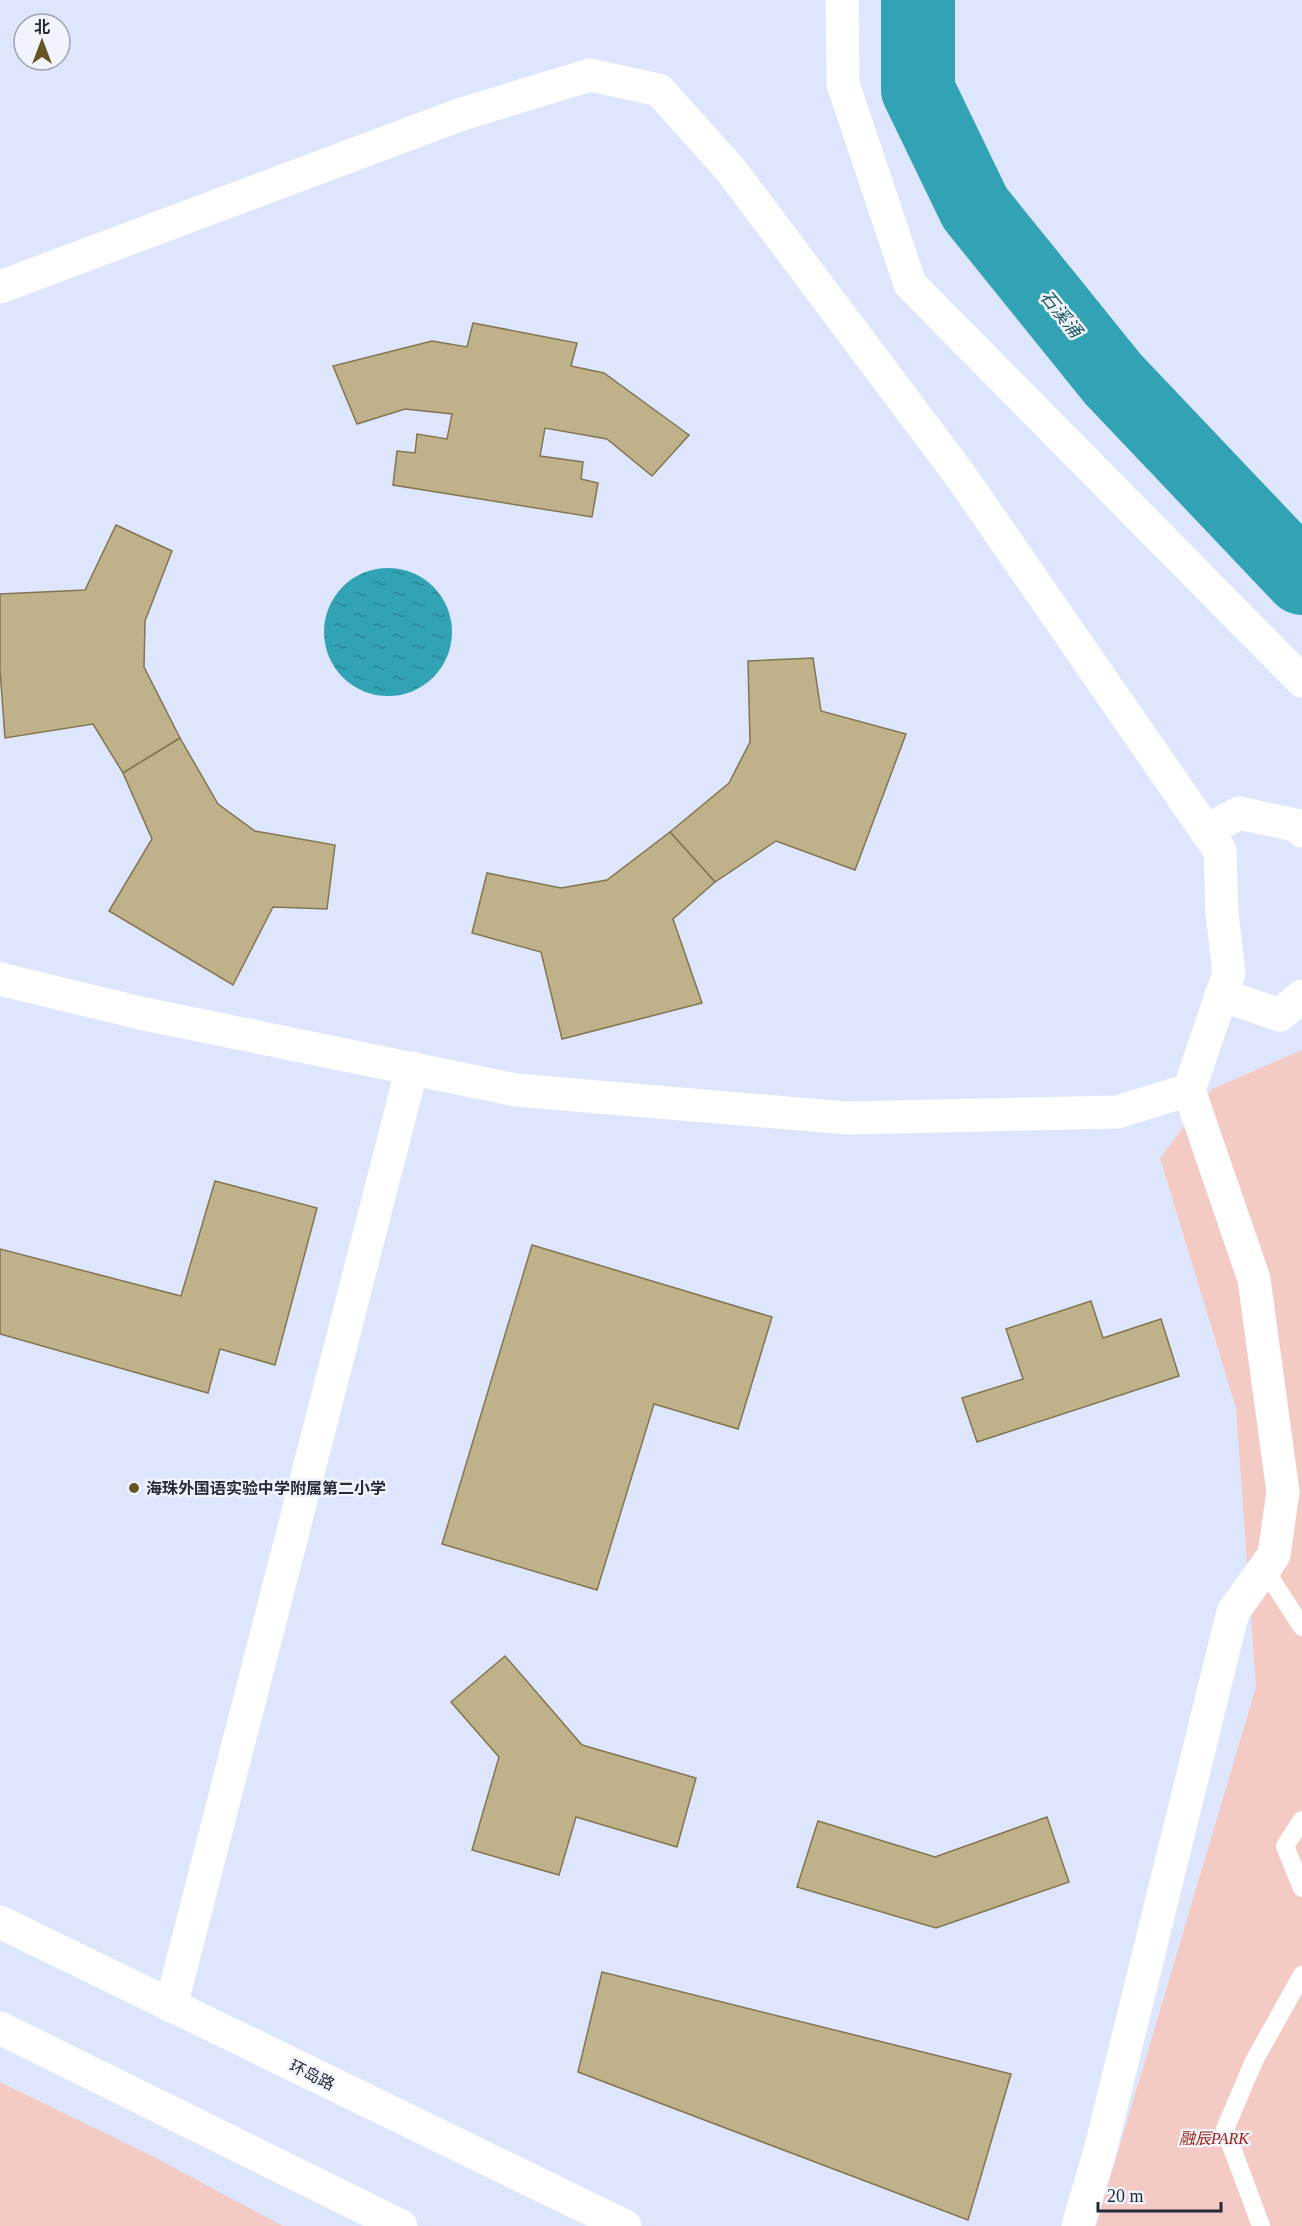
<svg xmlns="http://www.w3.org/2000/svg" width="1302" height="2226" viewBox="0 0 1302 2226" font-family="'Times New Roman','Noto Sans SC',serif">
	<defs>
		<pattern id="water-ripples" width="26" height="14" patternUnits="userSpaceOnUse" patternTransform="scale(1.5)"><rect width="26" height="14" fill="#31a3b5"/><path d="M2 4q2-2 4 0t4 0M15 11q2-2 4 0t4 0" fill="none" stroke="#298594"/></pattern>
	</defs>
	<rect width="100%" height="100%" fill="#dee6fe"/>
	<g fill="#f3cbc4">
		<path d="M 1302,1050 L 1302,2226 L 1096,2226 L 1256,1687 L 1236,1408 L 1160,1158 L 1212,1089 Z"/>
		<path d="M 0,2082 L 152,2156 L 283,2226 L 0,2226 Z"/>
	</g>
	<circle fill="url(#water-ripples)" cx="388" cy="632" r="64"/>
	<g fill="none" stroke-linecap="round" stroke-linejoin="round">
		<path stroke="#31a3b5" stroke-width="74" d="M 918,0 L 918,90 L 975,208 L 1113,379 L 1302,578"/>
	</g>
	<g fill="#bfb189" stroke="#83754f" stroke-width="1.5">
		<path d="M 473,323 L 577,343 L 571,366 L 604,373 L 689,435 L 652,476 L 607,439 L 545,428 L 540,456 L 583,462 L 581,479 L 598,483 L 592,517 L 393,485 L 397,451 L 415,453 L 417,434 L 447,439 L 452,414 L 405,409 L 357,424 L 333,366 L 432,341 L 467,347 Z"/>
		<path d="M 116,525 L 172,551 L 145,621 L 144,667 L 180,738 L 123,773 L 93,724 L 5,738 L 0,670 L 0,594 L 85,590 Z"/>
		<path d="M 813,658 L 821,711 L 906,734 L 855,870 L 776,841 L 715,882 L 670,832 L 729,783 L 750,742 L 748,661 Z"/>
		<path d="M 180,738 L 218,804 L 255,831 L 335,845 L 327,909 L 273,907 L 233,985 L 109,911 L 152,839 L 123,773 Z"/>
		<path d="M 670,832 L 715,882 L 673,919 L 702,1003 L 562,1039 L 541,952 L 472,933 L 487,873 L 561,888 L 607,880 Z"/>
		<path d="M 215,1181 L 317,1208 L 275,1365 L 220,1349 L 208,1393 L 0,1334 L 0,1249 L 181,1296 Z"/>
		<path d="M 532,1245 L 772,1317 L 738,1429 L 654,1404 L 597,1590 L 442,1544 Z"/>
		<path d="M 1091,1301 L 1103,1338 L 1161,1319 L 1179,1376 L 977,1442 L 962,1398 L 1023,1379 L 1006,1329 Z"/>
		<path d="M 505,1656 L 582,1745 L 696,1778 L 677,1847 L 576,1817 L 559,1875 L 472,1850 L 499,1757 L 451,1702 Z"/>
		<path d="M 1047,1817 L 1069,1882 L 936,1928 L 797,1887 L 818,1821 L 935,1857 Z"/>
		<path d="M 602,1972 L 1011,2074 L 968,2220 L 578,2072 Z"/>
	</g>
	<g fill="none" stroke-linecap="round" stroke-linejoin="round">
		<g stroke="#fff" stroke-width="18">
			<path d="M 1274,1560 L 1271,1579 L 1302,1627"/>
			<path d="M 1302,1820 L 1285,1846 L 1302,1888"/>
			<path d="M 1261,2226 L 1225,2129 L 1254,2061 L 1302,1975"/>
		</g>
		<g stroke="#fff" stroke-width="33">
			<path d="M 842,0 L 843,84 L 910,284 L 1302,681"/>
			<path d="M 0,287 L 459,115 L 590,75 L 659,90 L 730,169 L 960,475 L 1220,851 L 1222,913 L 1229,973 L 1189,1090 L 1117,1112 L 847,1118 L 516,1090 L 140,1013 L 0,979"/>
			<path d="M 1206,831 L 1239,813 L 1300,826 L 1302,831"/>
			<path d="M 1221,995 L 1280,1015 L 1302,996"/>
			<path d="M 171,2006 L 412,1068"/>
			<path d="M 1078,2226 L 1101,2147 L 1233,1612 L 1274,1555 L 1283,1492 L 1254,1279 L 1189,1090"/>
		</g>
		<g stroke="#fff" stroke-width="33">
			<path d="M 0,1922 L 625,2226"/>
			<path d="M 0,2028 L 401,2226"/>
		</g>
	</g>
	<circle fill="#665523" stroke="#f1f4fc" stroke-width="2" cx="134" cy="1488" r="6"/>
	<g text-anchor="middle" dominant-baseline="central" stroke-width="5" stroke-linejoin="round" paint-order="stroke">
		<g font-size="16" font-weight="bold" fill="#262b3a" stroke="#f1f4fc" text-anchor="start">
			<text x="146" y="1488">海珠外国语实验中学附属第二小学</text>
		</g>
		<g font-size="16" fill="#262b3a" stroke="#f1f4fc">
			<text transform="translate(312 2075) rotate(26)">环岛路</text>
		</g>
		<g font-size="16" font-style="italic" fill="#992213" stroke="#f1f4fc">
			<text x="1214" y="2138">融辰PARK</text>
		</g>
		<g font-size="18" font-style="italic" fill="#1e5a64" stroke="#f1f4fc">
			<text transform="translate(1061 314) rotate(51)">石溪涌</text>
		</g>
	</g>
	<g transform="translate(42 42)"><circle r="28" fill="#f1f4fc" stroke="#a0a4ae" stroke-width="1.5"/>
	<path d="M0-4.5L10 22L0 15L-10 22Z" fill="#665523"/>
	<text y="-9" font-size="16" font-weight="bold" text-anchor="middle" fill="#262b3a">北</text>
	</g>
	<path d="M1098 2202v9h123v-9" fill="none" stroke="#262b3a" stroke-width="3"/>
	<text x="1107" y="2202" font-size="18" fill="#262b3a" stroke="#f1f4fc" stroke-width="4.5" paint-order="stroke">20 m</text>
</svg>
